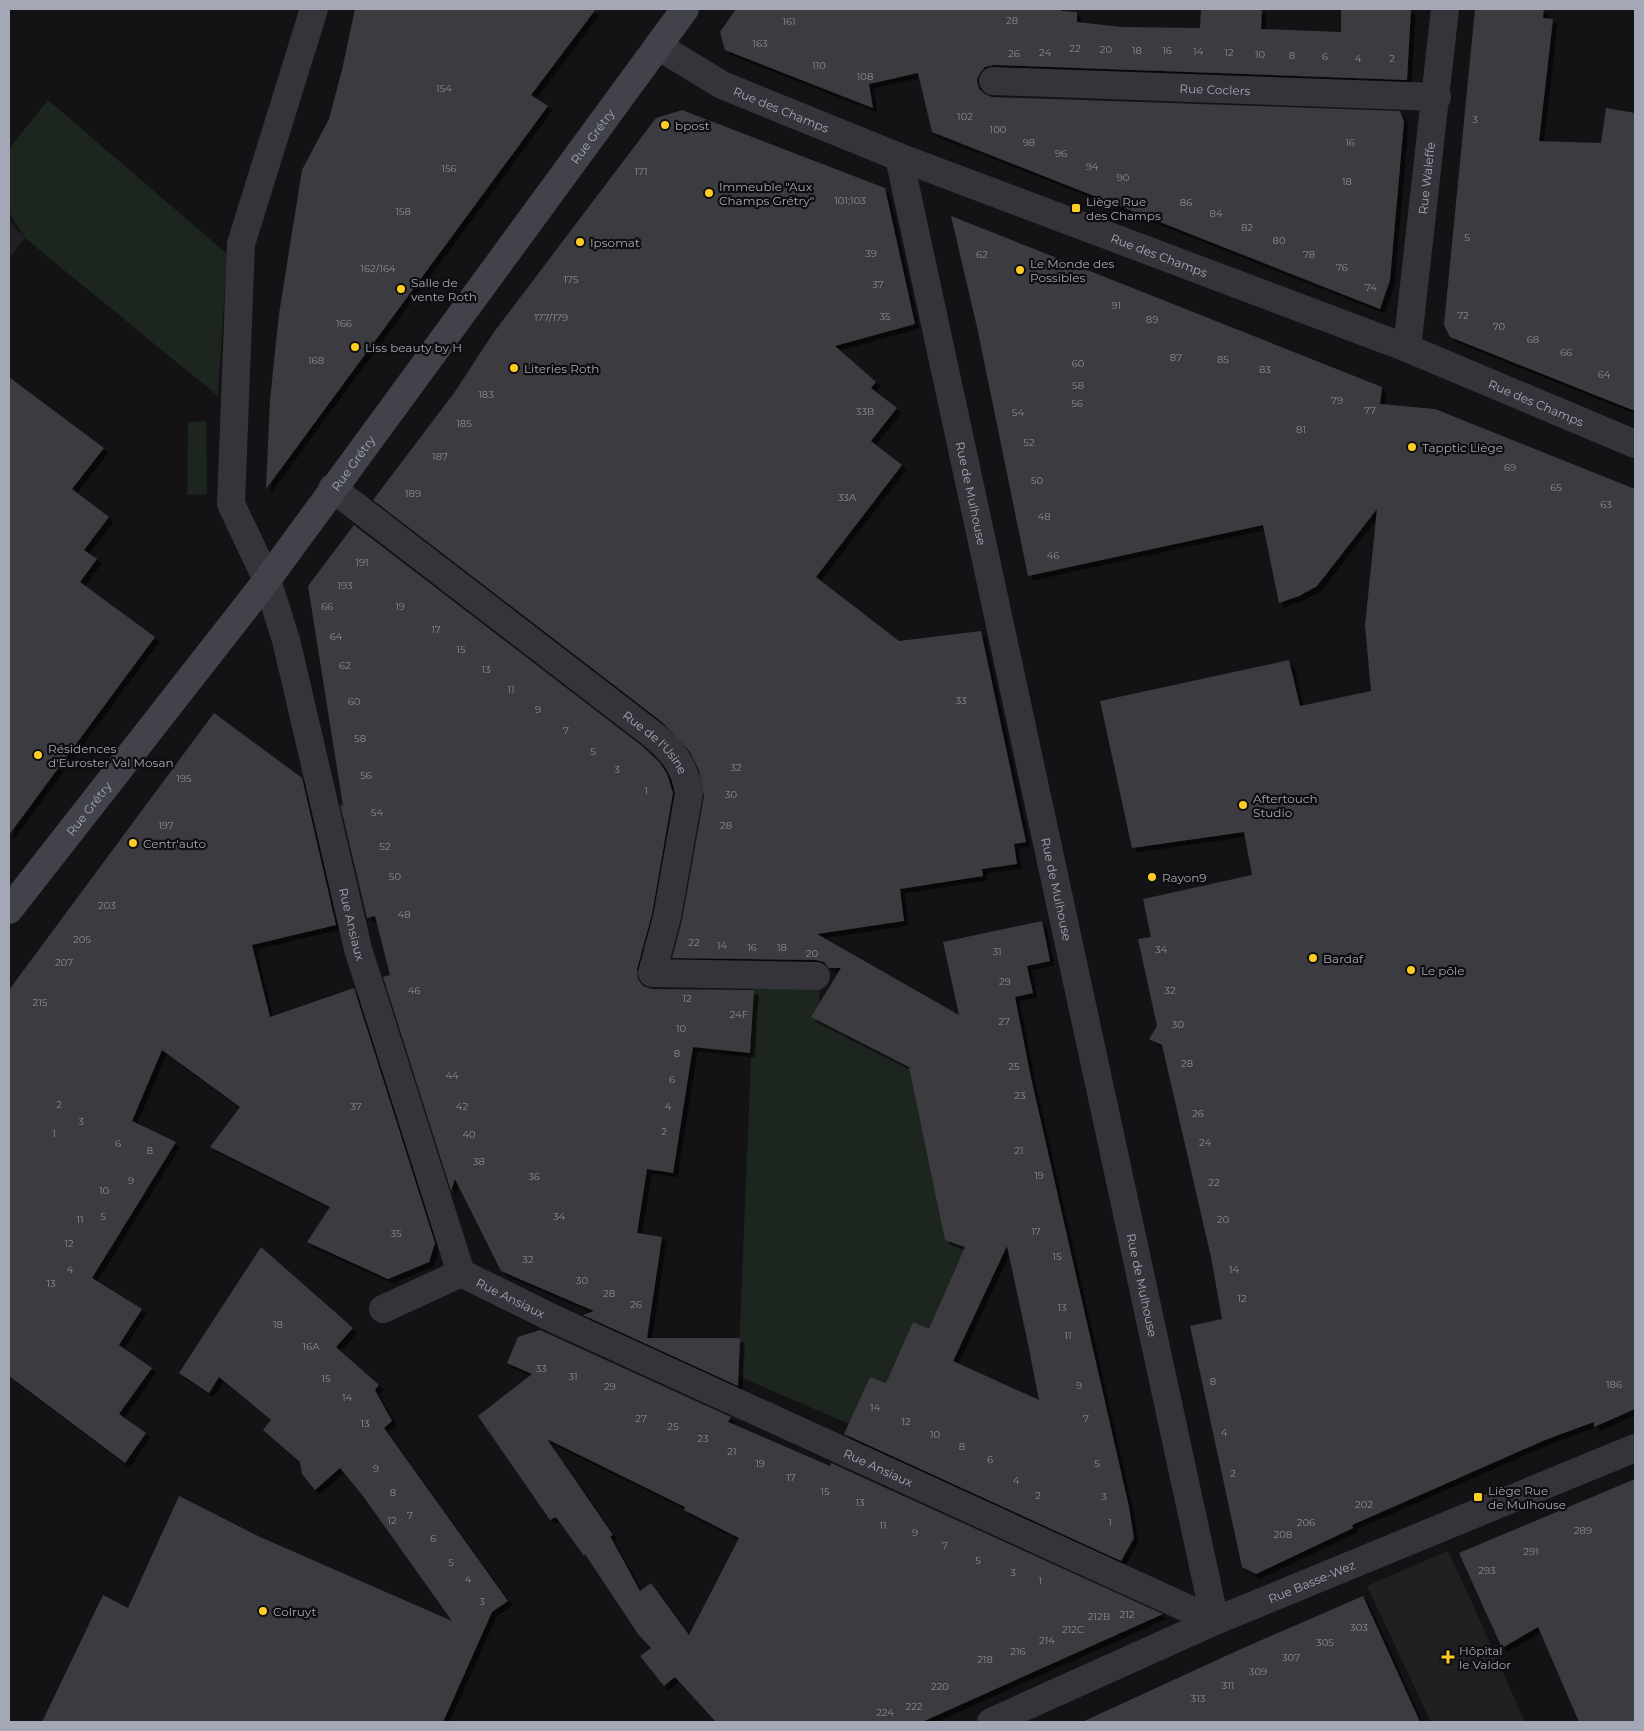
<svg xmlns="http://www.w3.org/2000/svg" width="1644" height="1731" viewBox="0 0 1644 1731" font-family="Montserrat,sans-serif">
	<defs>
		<filter id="shadow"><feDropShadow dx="4.5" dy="4.5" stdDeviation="0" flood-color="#0009"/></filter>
	</defs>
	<rect width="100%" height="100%" fill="#131315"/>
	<g fill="#201f22">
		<path d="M 9,221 L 25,238 L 9,258 Z"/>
		<path d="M 1448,1551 L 1467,1592 L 1525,1722 L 1431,1722 L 1367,1586 Z"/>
	</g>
	<g fill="#1d251f">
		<path d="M 48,100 L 227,254 L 218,396 L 25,238 L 9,212 L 9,149 Z"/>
		<path d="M 206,421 L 207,494 L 187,495 L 188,422 Z"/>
		<path d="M 822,984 L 819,995 L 820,1002 L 811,1017 L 898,1061 L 907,1027 L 968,1247 L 954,1272 L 930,1330 L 913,1322 L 886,1383 L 870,1377 L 849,1424 L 738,1376 L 754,986 Z"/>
	</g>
	<g fill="#3b3b40" fill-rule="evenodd" filter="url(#shadow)">
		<path d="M 355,9 L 596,9 L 531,95 L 548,106 L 266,489 L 270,400 L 279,314 L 302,170 L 329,119 L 342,70 Z"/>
		<path d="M 736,9 L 1061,9 L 1062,11 L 1077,12 L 1077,22 L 1122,27 L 1200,28 L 1201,9 L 1262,9 L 1261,29 L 1341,32 L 1341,9 L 1411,9 L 1407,80 L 994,65 L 985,67 L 980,73 L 977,80 L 979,89 L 985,94 L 992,97 L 1400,111 L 1404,121 L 1390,280 L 1380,309 L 932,132 L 918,73 L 869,84 L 873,108 L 725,50 L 720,32 Z"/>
		<path d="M 1475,9 L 1544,9 L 1543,18 L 1553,19 L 1539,141 L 1601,143 L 1606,108 L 1635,113 L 1635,411 L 1450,337 L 1444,325 Z"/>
		<path d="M 682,110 L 885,188 L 915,324 L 835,346 L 876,382 L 871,388 L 897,408 L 871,441 L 902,465 L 816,577 L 899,641 L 981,631 L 1026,842 L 1014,844 L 1017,864 L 982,869 L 983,876 L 900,889 L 904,921 L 817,934 L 959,1015 L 943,942 L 1042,921 L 1050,961 L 1027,966 L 1033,993 L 1015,997 L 1031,1078 L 1129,1507 L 1134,1538 L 1121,1561 L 844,1434 L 870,1377 L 886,1383 L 913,1322 L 929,1329 L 965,1247 L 945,1240 L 909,1067 L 811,1017 L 841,968 L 829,968 L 824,962 L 816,960 L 672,958 L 682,920 L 704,796 L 699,770 L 690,752 L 662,722 L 373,500 L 454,393 L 494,332 L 656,118 ZM 1007,1246 L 1027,1339 L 1039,1400 L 953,1361 Z"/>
		<path d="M 951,216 L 1382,387 L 1380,404 L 1435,409 L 1635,489 L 1635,1409 L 1594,1427 L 1594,1422 L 1545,1440 L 1486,1466 L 1352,1525 L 1353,1528 L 1256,1574 L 1242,1567 L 1190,1326 L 1222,1319 L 1211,1257 L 1162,1045 L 1149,1039 L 1157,1026 L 1138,939 L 1151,937 L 1143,899 L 1252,875 L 1244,832 L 1132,848 L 1100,701 L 1289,660 L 1300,706 L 1371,691 L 1365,625 L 1377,509 L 1317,586 L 1299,596 L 1279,603 L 1263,525 L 1028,576 L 977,327 Z"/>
		<path d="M 9,377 L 104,448 L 72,489 L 109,517 L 84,550 L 97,559 L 80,582 L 155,637 L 9,835 Z"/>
		<path d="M 354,525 L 642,746 L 660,763 L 667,774 L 673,793 L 652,914 L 637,969 L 638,979 L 643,986 L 652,989 L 754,990 L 750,1053 L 693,1047 L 673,1173 L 647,1169 L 637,1233 L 662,1237 L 647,1338 L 740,1338 L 738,1386 L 583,1315 L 594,1311 L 501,1271 L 455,1179 L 451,1191 L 383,977 L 390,975 L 375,916 L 367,918 L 340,804 L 343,806 L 308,586 Z"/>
		<path d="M 214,713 L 302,778 L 336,925 L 252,945 L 270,1017 L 354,988 L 435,1243 L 429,1262 L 388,1279 L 307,1242 L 330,1207 L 210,1147 L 240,1107 L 162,1050 L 132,1121 L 176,1142 L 92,1278 L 142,1309 L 119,1345 L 152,1368 L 119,1414 L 146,1433 L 125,1463 L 9,1376 L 9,990 Z"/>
		<path d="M 261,1247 L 353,1328 L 336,1347 L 379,1385 L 375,1390 L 392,1421 L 384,1428 L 508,1601 L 492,1612 L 443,1722 L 42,1722 L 103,1595 L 128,1608 L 179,1496 L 260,1537 L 452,1621 L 363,1496 L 340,1468 L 315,1490 L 302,1474 L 300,1462 L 263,1430 L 271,1420 L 219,1377 L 209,1393 L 179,1373 Z"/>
		<path d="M 540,1330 L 731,1417 L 728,1422 L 830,1466 L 831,1463 L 1163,1614 L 922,1722 L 716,1722 L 675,1677 L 664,1686 L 640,1656 L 651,1648 L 638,1634 L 585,1554 L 584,1556 L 556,1517 L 550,1520 L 478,1416 L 532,1374 L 507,1363 L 518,1337 ZM 547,1439 L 685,1507 L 684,1510 L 739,1538 L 689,1635 L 651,1583 L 640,1591 L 610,1536 L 613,1535 Z"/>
		<path d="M 1635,1479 L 1635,1722 L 1579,1722 L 1538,1627 L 1502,1648 L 1459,1553 Z"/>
		<path d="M 1363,1596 L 1420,1722 L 1082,1722 L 1241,1649 Z"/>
	</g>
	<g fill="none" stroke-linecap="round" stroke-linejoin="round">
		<g stroke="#34343a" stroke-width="28">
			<path id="s1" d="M 314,9 L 241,244 L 231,504 L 267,580 L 286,640 L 358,949 L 461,1273 L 552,1318 L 1215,1621"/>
			<path id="s2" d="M 658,46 L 722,85 L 899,157 L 1407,348 L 1635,444"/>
			<path id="s3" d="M 993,81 L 1437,97"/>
			<path id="s4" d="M 899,157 L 1215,1621"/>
			<path id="s5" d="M 1407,348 L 1445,9"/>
			<path id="s6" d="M 332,488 L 652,734 C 673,751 685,766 689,793 L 667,917 L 652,973 L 816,976"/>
			<path d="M 383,1309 L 461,1273"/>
			<path id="s7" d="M 991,1722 L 1215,1621 L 1635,1448"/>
		</g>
		<path stroke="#42434a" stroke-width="28" id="s8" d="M 9,910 L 267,580 L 685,9"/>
	</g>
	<g fill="#fdcd23" stroke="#0e0e10" stroke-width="2">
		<circle cx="665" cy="125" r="5"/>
		<circle cx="709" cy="193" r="5"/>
		<rect x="1071" y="203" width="10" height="10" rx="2.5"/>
		<circle cx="580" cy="242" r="5"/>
		<circle cx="1020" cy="270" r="5"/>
		<circle cx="401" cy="289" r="5"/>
		<circle cx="355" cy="347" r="5"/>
		<circle cx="514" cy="368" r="5"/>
		<circle cx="1412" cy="447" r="5"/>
		<circle cx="38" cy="755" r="5"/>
		<circle cx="1243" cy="805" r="5"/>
		<circle cx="133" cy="843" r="5"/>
		<circle cx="1152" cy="877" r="5"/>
		<circle cx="1313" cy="958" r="5"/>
		<circle cx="1411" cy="970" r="5"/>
		<rect x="1473" y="1492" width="10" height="10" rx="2.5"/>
		<circle cx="263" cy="1611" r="5"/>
		<path d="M1445.5 1649.5h5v5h5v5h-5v5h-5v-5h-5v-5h5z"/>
	</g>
	<g text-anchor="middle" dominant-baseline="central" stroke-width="4.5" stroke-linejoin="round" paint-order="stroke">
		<g font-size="10" fill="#8a8c98">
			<text x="1012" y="20">28</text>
			<text x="789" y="21">161</text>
			<text x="760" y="43">163</text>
			<text x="1075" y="48">22</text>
			<text x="1106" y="49">20</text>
			<text x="1137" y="50">18</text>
			<text x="1167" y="50">16</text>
			<text x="1198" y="51">14</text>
			<text x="1045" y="52">24</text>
			<text x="1229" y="52">12</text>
			<text x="1014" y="53">26</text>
			<text x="1260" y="54">10</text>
			<text x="1292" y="55">8</text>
			<text x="1325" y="56">6</text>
			<text x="1358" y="58">4</text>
			<text x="1392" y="58">2</text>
			<text x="819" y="65">110</text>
			<text x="865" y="76">108</text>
			<text x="444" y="88">154</text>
			<text x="965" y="116">102</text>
			<text x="1475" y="119">3</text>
			<text x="998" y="129">100</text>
			<text x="1029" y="142">98</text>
			<text x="1350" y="142">16</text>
			<text x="1061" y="153">96</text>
			<text x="1092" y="166">94</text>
			<text x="449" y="168">156</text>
			<text x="641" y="171">171</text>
			<text x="1123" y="177">90</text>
			<text x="1347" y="181">18</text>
			<text x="850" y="200">101;103</text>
			<text x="1186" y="202">86</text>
			<text x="403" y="211">158</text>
			<text x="1216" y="213">84</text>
			<text x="1247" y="227">82</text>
			<text x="1467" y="237">5</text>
			<text x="1279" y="240">80</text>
			<text x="871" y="253">39</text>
			<text x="982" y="254">62</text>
			<text x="1309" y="254">78</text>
			<text x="1342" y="267">76</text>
			<text x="378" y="268">162/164</text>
			<text x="571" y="279">175</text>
			<text x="878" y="284">37</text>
			<text x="1371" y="287">74</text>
			<text x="1116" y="305">91</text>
			<text x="1463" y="315">72</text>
			<text x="885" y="316">35</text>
			<text x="551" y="317">177/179</text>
			<text x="1152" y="319">89</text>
			<text x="344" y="323">166</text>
			<text x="1499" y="326">70</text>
			<text x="1533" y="339">68</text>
			<text x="1566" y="352">66</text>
			<text x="1176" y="357">87</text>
			<text x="1223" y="359">85</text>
			<text x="316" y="360">168</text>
			<text x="1078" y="363">60</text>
			<text x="1265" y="369">83</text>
			<text x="1604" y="374">64</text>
			<text x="1078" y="385">58</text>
			<text x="486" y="394">183</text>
			<text x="1337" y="400">79</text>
			<text x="1077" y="403">56</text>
			<text x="1370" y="410">77</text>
			<text x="865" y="411">33B</text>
			<text x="1018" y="412">54</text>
			<text x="464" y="423">185</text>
			<text x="1301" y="429">81</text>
			<text x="1029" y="442">52</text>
			<text x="440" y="456">187</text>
			<text x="1510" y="467">69</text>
			<text x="1037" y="480">50</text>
			<text x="1556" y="487">65</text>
			<text x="413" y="493">189</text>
			<text x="847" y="497">33A</text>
			<text x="1606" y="504">63</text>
			<text x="1044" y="516">48</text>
			<text x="1053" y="555">46</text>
			<text x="362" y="562">191</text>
			<text x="345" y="585">193</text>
			<text x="327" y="606">66</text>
			<text x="400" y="606">19</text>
			<text x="436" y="629">17</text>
			<text x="336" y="636">64</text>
			<text x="461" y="649">15</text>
			<text x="345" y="665">62</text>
			<text x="486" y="669">13</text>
			<text x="511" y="689">11</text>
			<text x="961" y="700">33</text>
			<text x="354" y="701">60</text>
			<text x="538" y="709">9</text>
			<text x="566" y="730">7</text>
			<text x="360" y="738">58</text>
			<text x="593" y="751">5</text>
			<text x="736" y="767">32</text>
			<text x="617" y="769">3</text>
			<text x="366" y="775">56</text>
			<text x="184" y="778">195</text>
			<text x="646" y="790">1</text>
			<text x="731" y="794">30</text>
			<text x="377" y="812">54</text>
			<text x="166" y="825">197</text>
			<text x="726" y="825">28</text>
			<text x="385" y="846">52</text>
			<text x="395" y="876">50</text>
			<text x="107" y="905">203</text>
			<text x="404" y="914">48</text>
			<text x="82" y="939">205</text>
			<text x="694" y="942">22</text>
			<text x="722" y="945">14</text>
			<text x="752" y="947">16</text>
			<text x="782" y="947">18</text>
			<text x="1161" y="949">34</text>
			<text x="997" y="951">31</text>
			<text x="812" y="953">20</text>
			<text x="64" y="962">207</text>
			<text x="1005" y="981">29</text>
			<text x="414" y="990">46</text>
			<text x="1170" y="990">32</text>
			<text x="687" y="998">12</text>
			<text x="40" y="1002">215</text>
			<text x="739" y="1014">24F</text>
			<text x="1004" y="1021">27</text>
			<text x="1178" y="1024">30</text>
			<text x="681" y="1028">10</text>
			<text x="677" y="1053">8</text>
			<text x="1187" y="1063">28</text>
			<text x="1014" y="1066">25</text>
			<text x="452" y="1075">44</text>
			<text x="672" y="1079">6</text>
			<text x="1020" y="1095">23</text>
			<text x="59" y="1104">2</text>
			<text x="356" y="1106">37</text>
			<text x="462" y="1106">42</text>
			<text x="668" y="1106">4</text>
			<text x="1198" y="1113">26</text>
			<text x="81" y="1121">3</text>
			<text x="664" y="1131">2</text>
			<text x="54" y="1133">1</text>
			<text x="469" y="1134">40</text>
			<text x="1205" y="1142">24</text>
			<text x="118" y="1143">6</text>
			<text x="150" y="1150">8</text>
			<text x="1019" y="1150">21</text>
			<text x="479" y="1161">38</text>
			<text x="1039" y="1175">19</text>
			<text x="534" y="1176">36</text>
			<text x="131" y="1180">9</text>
			<text x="1214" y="1182">22</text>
			<text x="104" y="1190">10</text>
			<text x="103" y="1216">5</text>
			<text x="559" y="1216">34</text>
			<text x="80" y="1219">11</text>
			<text x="1223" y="1219">20</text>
			<text x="1036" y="1231">17</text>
			<text x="396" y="1233">35</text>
			<text x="69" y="1243">12</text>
			<text x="1057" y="1256">15</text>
			<text x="528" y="1259">32</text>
			<text x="70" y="1269">4</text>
			<text x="1234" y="1269">14</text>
			<text x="582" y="1280">30</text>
			<text x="51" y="1283">13</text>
			<text x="609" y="1293">28</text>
			<text x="1242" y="1298">12</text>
			<text x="636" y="1304">26</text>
			<text x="1062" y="1307">13</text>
			<text x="278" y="1324">18</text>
			<text x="1068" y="1335">11</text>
			<text x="311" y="1346">16A</text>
			<text x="541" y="1368">33</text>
			<text x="573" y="1376">31</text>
			<text x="326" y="1378">15</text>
			<text x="1213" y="1381">8</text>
			<text x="1614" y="1384">186</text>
			<text x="1079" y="1385">9</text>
			<text x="610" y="1386">29</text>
			<text x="347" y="1397">14</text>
			<text x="875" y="1407">14</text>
			<text x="641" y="1418">27</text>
			<text x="1086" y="1418">7</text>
			<text x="906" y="1421">12</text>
			<text x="365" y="1423">13</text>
			<text x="673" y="1426">25</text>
			<text x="1224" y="1432">4</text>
			<text x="935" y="1434">10</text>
			<text x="703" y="1438">23</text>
			<text x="962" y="1446">8</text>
			<text x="732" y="1451">21</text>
			<text x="990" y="1459">6</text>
			<text x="760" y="1463">19</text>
			<text x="1097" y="1463">5</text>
			<text x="376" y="1468">9</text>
			<text x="1233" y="1473">2</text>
			<text x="791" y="1477">17</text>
			<text x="1016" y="1480">4</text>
			<text x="825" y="1491">15</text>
			<text x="393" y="1492">8</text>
			<text x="1038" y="1495">2</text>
			<text x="1104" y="1496">3</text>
			<text x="860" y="1502">13</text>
			<text x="1364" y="1504">202</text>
			<text x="410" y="1515">7</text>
			<text x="392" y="1520">12</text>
			<text x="1110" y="1522">1</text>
			<text x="1306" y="1522">206</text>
			<text x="883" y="1525">11</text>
			<text x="1583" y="1530">289</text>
			<text x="915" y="1532">9</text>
			<text x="1283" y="1534">208</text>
			<text x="433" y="1538">6</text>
			<text x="945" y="1545">7</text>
			<text x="1531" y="1551">291</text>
			<text x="978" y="1560">5</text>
			<text x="451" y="1562">5</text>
			<text x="1487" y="1570">293</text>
			<text x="1013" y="1572">3</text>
			<text x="468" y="1579">4</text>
			<text x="1040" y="1580">1</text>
			<text x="482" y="1601">3</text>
			<text x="1127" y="1614">212</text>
			<text x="1099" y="1616">212B</text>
			<text x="1359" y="1627">303</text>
			<text x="1073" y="1629">212C</text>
			<text x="1047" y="1640">214</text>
			<text x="1325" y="1642">305</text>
			<text x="1018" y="1651">216</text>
			<text x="1291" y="1657">307</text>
			<text x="985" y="1659">218</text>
			<text x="1258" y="1671">309</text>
			<text x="1228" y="1685">311</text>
			<text x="940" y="1686">220</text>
			<text x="1198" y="1698">313</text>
			<text x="914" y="1706">222</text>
			<text x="885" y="1712">224</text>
		</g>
		<g font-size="12" fill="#a4a7b6" stroke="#0e0e10">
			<text stroke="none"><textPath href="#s3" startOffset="222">Rue Coclers</textPath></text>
			<text stroke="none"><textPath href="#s2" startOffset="139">Rue des Champs</textPath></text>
			<text stroke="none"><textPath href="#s8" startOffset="969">Rue Grétry</textPath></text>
			<text stroke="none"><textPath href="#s5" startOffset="171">Rue Waleffe</textPath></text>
			<text stroke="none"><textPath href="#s2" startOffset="544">Rue des Champs</textPath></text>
			<text stroke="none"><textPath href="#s2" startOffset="949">Rue des Champs</textPath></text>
			<text stroke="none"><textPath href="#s8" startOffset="564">Rue Grétry</textPath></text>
			<text stroke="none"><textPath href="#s4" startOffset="344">Rue de Mulhouse</textPath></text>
			<text stroke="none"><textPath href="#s6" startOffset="412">Rue de l'Usine</textPath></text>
			<text stroke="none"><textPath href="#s8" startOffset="129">Rue Grétry</textPath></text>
			<text stroke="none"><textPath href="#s4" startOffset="749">Rue de Mulhouse</textPath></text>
			<text stroke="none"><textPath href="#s1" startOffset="945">Rue Ansiaux</textPath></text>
			<text stroke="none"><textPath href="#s4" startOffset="1154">Rue de Mulhouse</textPath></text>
			<text stroke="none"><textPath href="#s1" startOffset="1366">Rue Ansiaux</textPath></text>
			<text stroke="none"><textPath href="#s1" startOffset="1771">Rue Ansiaux</textPath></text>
			<text stroke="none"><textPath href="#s7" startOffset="350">Rue Basse-Wez</textPath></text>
		</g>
		<g font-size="12" fill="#a4a7b6" stroke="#0e0e10" text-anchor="start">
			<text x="675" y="125">bpost</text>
			<text x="719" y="186">Immeuble "Aux<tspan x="719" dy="14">Champs Grétry"</tspan></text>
			<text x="1086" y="201">Liège Rue<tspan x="1086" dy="14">des Champs</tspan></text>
			<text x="590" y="242">Ipsomat</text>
			<text x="1030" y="263">Le Monde des<tspan x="1030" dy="14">Possibles</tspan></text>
			<text x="411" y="282">Salle de<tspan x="411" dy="14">vente Roth</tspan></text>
			<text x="365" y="347">Liss beauty by H</text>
			<text x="524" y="368">Literies Roth</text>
			<text x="1422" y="447">Tapptic Liège</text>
			<text x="48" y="748">Résidences<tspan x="48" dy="14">d'Euroster Val Mosan</tspan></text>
			<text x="1253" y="798">Aftertouch<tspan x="1253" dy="14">Studio</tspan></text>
			<text x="143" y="843">Centr'auto</text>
			<text x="1162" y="877">Rayon9</text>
			<text x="1323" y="958">Bardaf</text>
			<text x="1421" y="970">Le pôle</text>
			<text x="1488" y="1490">Liège Rue<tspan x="1488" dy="14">de Mulhouse</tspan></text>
			<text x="273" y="1611">Colruyt</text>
			<text x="1459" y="1650">Hôpital<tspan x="1459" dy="14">le Valdor</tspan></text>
		</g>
	</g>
	<rect width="1644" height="1731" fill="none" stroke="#a4a7b6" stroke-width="20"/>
</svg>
